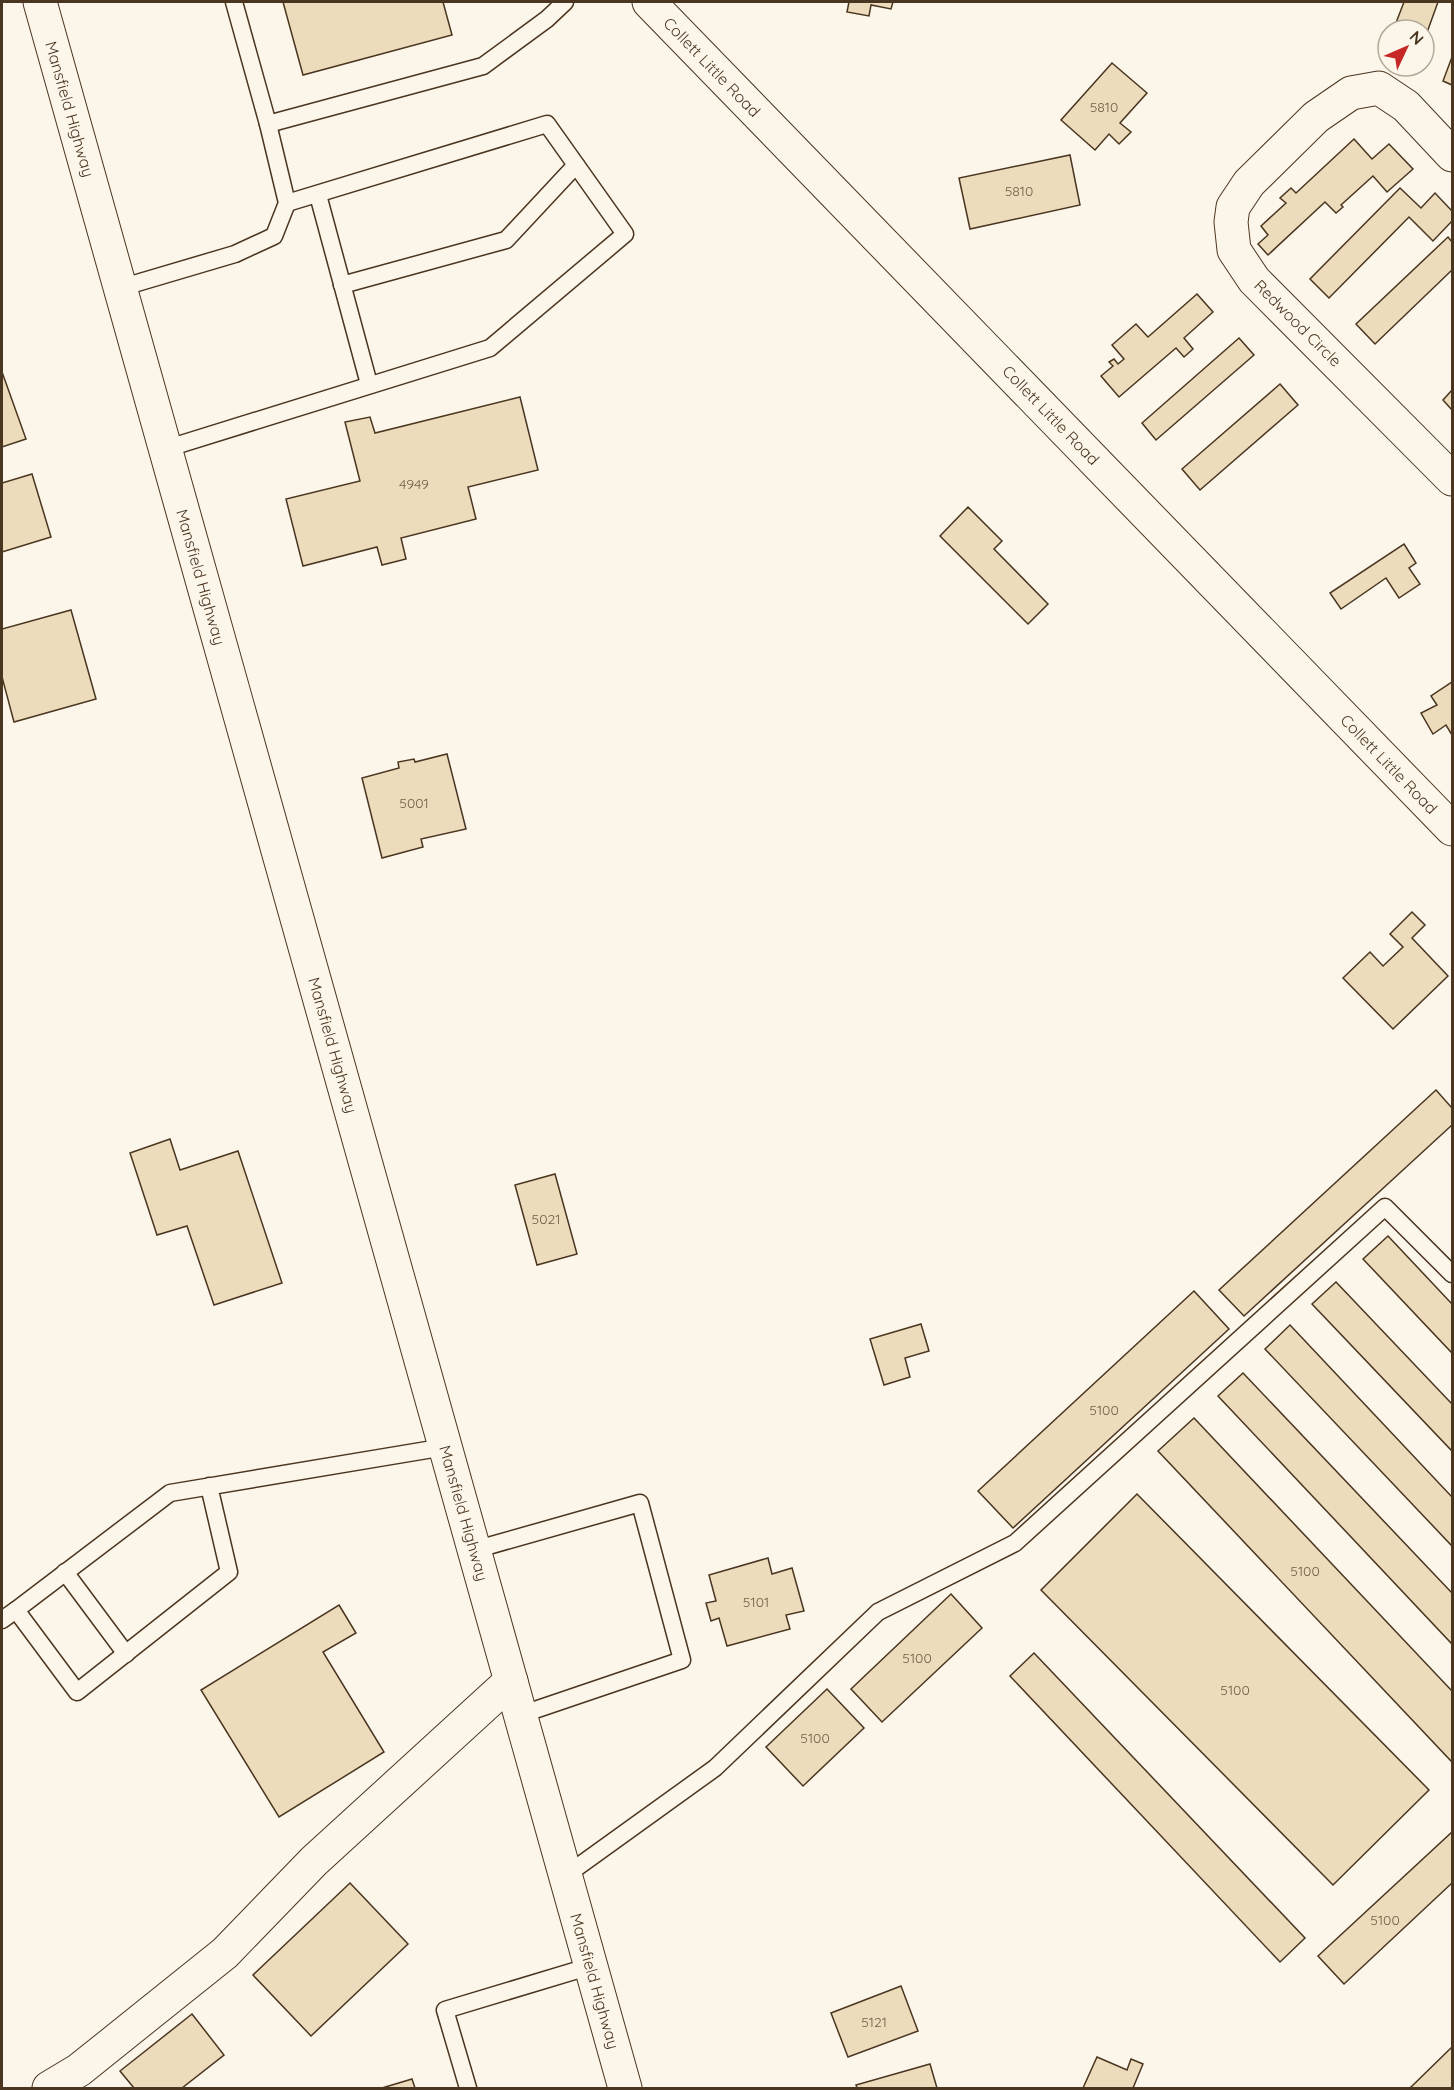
<svg xmlns="http://www.w3.org/2000/svg" width="1454" height="2090" viewBox="0 0 1454 2090" font-family="Quicksand,sans-serif">
	<rect width="100%" height="100%" fill="#fbf6e9"/>
	<g fill="#ecdcbc" stroke="#4a3520" stroke-width="1.5">
		<path d="M 283,2 L 443,2 L 452,35 L 303,75 Z"/>
		<path d="M 848,2 L 893,2 L 891,9 L 871,5 L 869,16 L 847,12 L 849,2 Z"/>
		<path d="M 1404,2 L 1438,2 L 1425,38 L 1424,30 L 1401,30 L 1394,28 Z"/>
		<path d="M 1452,57 L 1452,85 L 1443,81 Z"/>
		<path d="M 1112,63 L 1147,93 L 1120,123 L 1131,132 L 1119,144 L 1109,134 L 1095,150 L 1061,120 Z"/>
		<path d="M 1354,139 L 1372,159 L 1389,144 L 1413,169 L 1387,192 L 1373,176 L 1341,205 L 1343,207 L 1336,213 L 1325,202 L 1268,255 L 1258,244 L 1268,235 L 1261,226 L 1286,203 L 1280,198 L 1291,188 L 1296,193 Z"/>
		<path d="M 1070,155 L 1080,205 L 970,229 L 959,178 Z"/>
		<path d="M 1400,188 L 1421,208 L 1435,193 L 1452,211 L 1452,221 L 1433,241 L 1409,217 L 1329,298 L 1310,279 Z"/>
		<path d="M 1448,237 L 1452,242 L 1452,270 L 1375,344 L 1356,324 Z"/>
		<path d="M 1197,294 L 1213,312 L 1184,338 L 1193,349 L 1184,357 L 1176,348 L 1119,397 L 1101,376 L 1113,366 L 1109,362 L 1114,359 L 1118,364 L 1124,359 L 1112,345 L 1136,324 L 1148,337 Z"/>
		<path d="M 1239,338 L 1254,355 L 1156,440 L 1142,423 Z"/>
		<path d="M 2,372 L 26,439 L 2,447 Z"/>
		<path d="M 1280,384 L 1298,405 L 1200,490 L 1182,469 Z"/>
		<path d="M 1452,390 L 1452,410 L 1443,400 Z"/>
		<path d="M 520,397 L 538,470 L 468,487 L 476,519 L 401,538 L 406,559 L 382,565 L 377,547 L 303,566 L 286,499 L 360,481 L 345,422 L 370,417 L 375,433 Z"/>
		<path d="M 32,474 L 51,537 L 2,552 L 2,483 Z"/>
		<path d="M 968,507 L 1002,541 L 994,549 L 1048,604 L 1028,624 L 940,536 Z"/>
		<path d="M 1404,544 L 1416,563 L 1409,568 L 1420,584 L 1399,598 L 1386,578 L 1341,609 L 1330,593 Z"/>
		<path d="M 71,610 L 96,699 L 14,722 L 2,677 L 2,629 Z"/>
		<path d="M 1452,682 L 1452,735 L 1446,725 L 1433,734 L 1421,713 L 1437,705 L 1431,696 Z"/>
		<path d="M 447,754 L 466,829 L 421,839 L 423,847 L 382,858 L 362,778 L 399,768 L 398,762 L 414,759 L 415,762 Z"/>
		<path d="M 1412,912 L 1425,925 L 1412,938 L 1448,976 L 1393,1029 L 1343,978 L 1370,952 L 1383,966 L 1403,947 L 1390,934 Z"/>
		<path d="M 1436,1090 L 1452,1108 L 1452,1125 L 1244,1316 L 1219,1290 Z"/>
		<path d="M 170,1139 L 180,1170 L 238,1151 L 282,1283 L 214,1305 L 187,1226 L 157,1235 L 130,1153 Z"/>
		<path d="M 555,1174 L 577,1254 L 537,1265 L 515,1185 Z"/>
		<path d="M 1388,1236 L 1452,1304 L 1452,1353 L 1363,1259 Z"/>
		<path d="M 1336,1282 L 1452,1404 L 1452,1451 L 1312,1304 Z"/>
		<path d="M 1194,1291 L 1229,1329 L 1013,1528 L 978,1491 Z"/>
		<path d="M 921,1324 L 929,1351 L 905,1358 L 910,1377 L 884,1385 L 870,1339 Z"/>
		<path d="M 1290,1325 L 1452,1497 L 1452,1546 L 1265,1349 Z"/>
		<path d="M 1243,1373 L 1452,1593 L 1452,1644 L 1218,1396 Z"/>
		<path d="M 1194,1418 L 1452,1691 L 1452,1762 L 1158,1451 Z"/>
		<path d="M 1137,1494 L 1429,1790 L 1333,1885 L 1041,1590 Z"/>
		<path d="M 768,1558 L 772,1574 L 792,1568 L 804,1611 L 786,1615 L 790,1629 L 727,1646 L 719,1618 L 711,1621 L 706,1603 L 716,1601 L 709,1575 Z"/>
		<path d="M 951,1594 L 982,1628 L 882,1722 L 851,1689 Z"/>
		<path d="M 339,1605 L 356,1633 L 323,1652 L 384,1752 L 279,1817 L 201,1690 Z"/>
		<path d="M 1034,1653 L 1305,1938 L 1280,1962 L 1010,1676 Z"/>
		<path d="M 827,1689 L 864,1728 L 803,1786 L 766,1747 Z"/>
		<path d="M 1452,1832 L 1452,1883 L 1344,1984 L 1318,1956 Z"/>
		<path d="M 350,1883 L 408,1944 L 311,2036 L 253,1975 Z"/>
		<path d="M 901,1986 L 918,2031 L 848,2057 L 831,2013 Z"/>
		<path d="M 192,2014 L 224,2055 L 182,2088 L 134,2088 L 120,2071 Z"/>
		<path d="M 1452,2047 L 1452,2088 L 1410,2088 Z"/>
		<path d="M 1097,2057 L 1127,2070 L 1131,2059 L 1143,2064 L 1133,2088 L 1083,2088 Z"/>
		<path d="M 930,2064 L 937,2088 L 857,2088 L 856,2085 Z"/>
		<path d="M 412,2079 L 415,2088 L 382,2088 Z"/>
	</g>
	<g fill="none" stroke-linecap="round" stroke-linejoin="round">
		<g stroke="#4a3520" stroke-width="19">
			<g id="lane">
				<path d="M 268,124 L 483,66 L 547,19 L 565,2"/>
				<path d="M 318,195 L 369,384"/>
				<path d="M 342,285 L 506,240 L 576,165"/>
				<path d="M 120,288 L 235,254 L 274,236 L 287,203 L 268,124 L 234,2"/>
				<path d="M 165,449 L 490,348 L 625,234 L 547,124 L 287,203"/>
				<path d="M 209,1486 L 229,1572 L 77,1692 L 16,1610 L 170,1493 L 445,1447"/>
				<path d="M 474,1550 L 640,1503 L 682,1660 L 520,1715"/>
				<path d="M 65,1572 L 126,1654"/>
				<path d="M 2,1620 L 16,1610"/>
				<path d="M 565,1876 L 715,1768 L 878,1612 L 1015,1543 L 1385,1207 L 1452,1274"/>
				<path d="M 468,2088 L 445,2010 L 591,1966"/>
			</g>
		</g>
		<g stroke="#4a3520" stroke-width="35">
			<g id="street">
				<path d="M 649,2 L 1452,829"/>
				<path d="M 1452,155 L 1406,106 L 1379,88 L 1351,93 L 1316,117 L 1249,183 L 1233,207 L 1231,222 L 1234,250 L 1254,280 L 1452,479"/>
				<path d="M 49,2088 L 79,2070 L 225,1953 L 314,1861 L 511,1681"/>
			</g>
		</g>
		<g stroke="#4a3520" stroke-width="35">
			<path id="primary" d="M 40,2 L 625,2088"/>
		</g>
		<use href="#lane" stroke="#fbf6e9" stroke-width="16"/>
		<use href="#street" stroke="#fbf6e9" stroke-width="33"/>
		<use href="#primary" stroke="#fbf6e9" stroke-width="33"/>
	</g>
	<g text-anchor="middle" dominant-baseline="central" stroke-width="4.5" stroke-linejoin="round" paint-order="stroke">
		<g font-size="14" fill="#725f47">
			<text x="1104" y="107">5810</text>
			<text x="1019" y="191">5810</text>
			<text x="414" y="484">4949</text>
			<text x="414" y="803">5001</text>
			<text x="546" y="1219">5021</text>
			<text x="1104" y="1410">5100</text>
			<text x="1305" y="1571">5100</text>
			<text x="756" y="1602">5101</text>
			<text x="917" y="1658">5100</text>
			<text x="1235" y="1690">5100</text>
			<text x="815" y="1738">5100</text>
			<text x="1385" y="1920">5100</text>
			<text x="874" y="2022">5121</text>
		</g>
		<g font-size="16" fill="#4a3520" stroke="#fbf6e9">
			<text transform="translate(712 67) rotate(46)">Collett Little Road</text>
			<text transform="translate(70 109) rotate(74)">Mansfield Highway</text>
			<text transform="translate(1298 323) rotate(45)">Redwood Circle</text>
			<text transform="translate(1051 415) rotate(46)">Collett Little Road</text>
			<text transform="translate(201 577) rotate(74)">Mansfield Highway</text>
			<text transform="translate(1389 764) rotate(46)">Collett Little Road</text>
			<text transform="translate(333 1045) rotate(74)">Mansfield Highway</text>
			<text transform="translate(464 1513) rotate(74)">Mansfield Highway</text>
			<text transform="translate(595 1981) rotate(74)">Mansfield Highway</text>
		</g>
	</g>
	<rect width="1454" height="2090" fill="none" stroke="#4a3520" stroke-width="6"/>
	<g transform="translate(1406 48) rotate(46)"><circle r="28" fill="#fbf6e9" stroke="#b4a999" stroke-width="1.5"/>
	<path d="M0-4.5L10 22L0 15L-10 22Z" fill="#c62828"/>
	<text y="-9" font-size="16" font-weight="bold" text-anchor="middle" fill="#4a3520">N</text>
	</g>
</svg>
